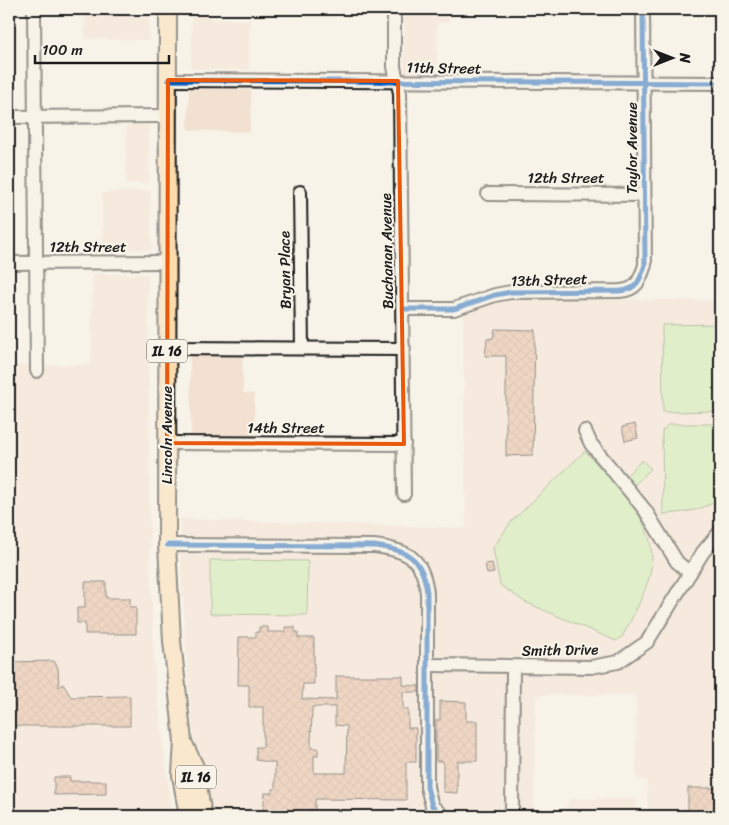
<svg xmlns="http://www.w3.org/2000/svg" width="729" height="825" viewBox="0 0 729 825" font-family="Sriracha,sans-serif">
	<defs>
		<pattern id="building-cross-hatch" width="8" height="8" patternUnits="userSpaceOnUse" patternTransform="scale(1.25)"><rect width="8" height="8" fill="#e5b497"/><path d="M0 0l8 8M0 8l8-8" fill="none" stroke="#c49a82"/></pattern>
	</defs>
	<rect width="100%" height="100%" fill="#f7f3e8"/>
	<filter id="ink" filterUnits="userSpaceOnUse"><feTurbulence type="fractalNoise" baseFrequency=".02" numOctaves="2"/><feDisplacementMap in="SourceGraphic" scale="10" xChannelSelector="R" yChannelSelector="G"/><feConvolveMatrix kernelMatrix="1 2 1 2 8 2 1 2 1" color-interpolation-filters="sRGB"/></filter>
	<g filter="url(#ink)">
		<g fill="#f2e0d0">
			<path d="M 85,9 L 149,9 L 149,40 L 85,39 Z"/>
			<path d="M 192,9 L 210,9 L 210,19 L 250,20 L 249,70 L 191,69 Z"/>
			<path d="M 404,9 L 449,9 L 449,22 L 437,23 L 437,73 L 404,73 Z"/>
			<path d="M 189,88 L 251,90 L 250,132 L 188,130 Z"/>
			<rect x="126" y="125" width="23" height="58"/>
			<path d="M 150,190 L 152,250 L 103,249 L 102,193 Z"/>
			<path d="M 93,274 L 148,274 L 150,558 L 155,676 L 170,799 L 170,816 L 9,816 L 9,365 L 91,365 Z"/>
			<path d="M 515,298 L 720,301 L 720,816 L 648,816 L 647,780 L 636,779 L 636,695 L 536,695 L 534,816 L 209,816 L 194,739 L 188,676 L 181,569 L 180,519 L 466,528 L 463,315 L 487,302 Z"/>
			<path d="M 190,354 L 242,354 L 243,393 L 254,394 L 255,436 L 191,435 Z"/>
			<path d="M 569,799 L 637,799 L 637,816 L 564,816 Z"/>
		</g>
		<g fill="#c3eba6" stroke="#708461">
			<path d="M 720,324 L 720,411 L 663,412 L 662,325 Z"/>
			<path d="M 669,424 L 720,424 L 720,499 C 702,510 685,513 663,514 L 662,431 Z"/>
			<path d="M 585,451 C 616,487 664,525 649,578 C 643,598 632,618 622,637 L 616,641 L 525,602 L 500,585 L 493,548 L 511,522 Z"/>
			<path d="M 642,460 L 651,469 L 633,486 L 625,477 Z"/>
			<path d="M 210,560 L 308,561 L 307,615 L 210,614 Z"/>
		</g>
		<g fill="url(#building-cross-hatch)" stroke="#1c1c1c" fill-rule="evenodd">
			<path d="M 495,329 L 535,330 L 533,455 L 506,456 L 506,356 L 485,356 L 487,339 L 493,338 Z"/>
			<path d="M 635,424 L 638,438 L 625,441 L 622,427 Z"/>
			<path d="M 492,563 L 494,573 L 487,574 L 485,564 Z"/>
			<path d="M 85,582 L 106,582 L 106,598 L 130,598 L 130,607 L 136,607 L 136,634 L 85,634 L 85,623 L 77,623 L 77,608 L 85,608 Z"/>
			<path d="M 259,627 L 268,627 L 268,632 L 285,632 L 285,627 L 295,627 L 295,632 L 298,632 L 298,638 L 314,638 L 314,684 L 303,684 L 302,699 L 336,700 L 336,676 L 403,676 L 403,685 L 419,686 L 419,692 L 403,692 L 403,709 L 408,709 L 408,728 L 416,728 L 416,762 L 406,762 L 406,800 L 315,799 L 315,814 L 263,811 L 265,793 L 272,793 L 272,789 L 275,789 L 275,763 L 256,760 L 256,747 L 263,747 L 263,707 L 249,707 L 249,685 L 238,685 L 239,637 L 256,637 L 256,632 L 259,632 ZM 312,707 L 335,707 L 335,725 L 347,726 L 346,773 L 314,773 L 314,756 L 318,756 L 318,748 L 311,748 Z"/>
			<path d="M 54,661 L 58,668 L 59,687 L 63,684 L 71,697 L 130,696 L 130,726 L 9,726 L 9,662 Z"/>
			<path d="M 440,701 L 466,702 L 466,721 L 477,721 L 477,761 L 457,761 L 457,793 L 443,792 L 443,761 L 436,761 L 436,720 L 440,720 Z"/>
			<path d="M 54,777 L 70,777 L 70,781 L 106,781 L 106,794 L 54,795 Z"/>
			<rect x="688" y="788" width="32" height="28"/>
		</g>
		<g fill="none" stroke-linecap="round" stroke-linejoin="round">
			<g stroke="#1c1c1c" stroke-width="16">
				<g id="minor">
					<path d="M 34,9 L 37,371"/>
					<path d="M 394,9 L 394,67 L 400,93 L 404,494"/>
					<path d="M 168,80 L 720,83"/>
					<path d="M 9,117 L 168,116"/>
					<path d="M 300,192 L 302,348"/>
					<path d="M 488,194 L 644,195"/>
					<path d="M 9,263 L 167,262"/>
					<path d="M 404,309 L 454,309 L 495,295 L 511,292 L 620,291 C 637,290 640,280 645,265 L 643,9"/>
					<path d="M 167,348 L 404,349"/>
					<path d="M 585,431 L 591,444 L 645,510 L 677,562 L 690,573"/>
					<path d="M 167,443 L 404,444"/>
					<path d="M 167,545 L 374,546 C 407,550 423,557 427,593 L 427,787 L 432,806 L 443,816"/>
					<path d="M 427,665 L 591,667 L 618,662 L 647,642 L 703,552 L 720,532"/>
					<path d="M 512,816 L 513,667"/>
				</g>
			</g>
			<g stroke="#1c1c1c" stroke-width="20">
				<g id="major">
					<path d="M 168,9 L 167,545 L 172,641 L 183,741 L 181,775 L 188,816"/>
					<path d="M 184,744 L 195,767 L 203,816"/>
				</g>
			</g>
			<use href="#minor" stroke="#f7f3e8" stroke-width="12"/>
			<use href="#major" stroke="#fddbac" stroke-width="16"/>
			<g stroke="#f7f3e8" stroke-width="8">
				<g id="cycleway">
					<path d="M 168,80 L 720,83"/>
					<path d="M 404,309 L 454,309 L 495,295 L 511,292 L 620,291 C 637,290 640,280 645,265 L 643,9"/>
					<path d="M 167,545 L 374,546 C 407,550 423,557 427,593 L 427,787 L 432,806 L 443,816"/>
				</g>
			</g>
			<use href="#cycleway" stroke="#0057b8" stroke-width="5"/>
		</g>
	</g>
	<path d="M0 0H729V825H0ZM 168,80 L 398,81 L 404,444 L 167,443 Z" fill="#f7f3e8" fill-opacity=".55" fill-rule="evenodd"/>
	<path fill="none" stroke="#e8590c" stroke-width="4" stroke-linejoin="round" d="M 168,80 L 398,81 L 404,444 L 167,443 Z"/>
	<g text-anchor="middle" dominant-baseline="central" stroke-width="4.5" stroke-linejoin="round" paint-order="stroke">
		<g fill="#f7f3e8" stroke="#5e5c59" stroke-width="1">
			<rect x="147" y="339.5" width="40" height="23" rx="4"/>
			<rect x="176" y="765.5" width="40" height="23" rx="4"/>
		</g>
		<g font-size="14" font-weight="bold" fill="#1c1c1c">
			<text x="167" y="351">IL 16</text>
			<text x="196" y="777">IL 16</text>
		</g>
		<g font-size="15" fill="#1c1c1c" stroke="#f7f3e8">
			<text transform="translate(444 68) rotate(1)">11th Street</text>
			<text transform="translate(632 148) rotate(-90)">Taylor Avenue</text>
			<text x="566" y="178">12th Street</text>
			<text x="88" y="247">12th Street</text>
			<text transform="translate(387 251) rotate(-91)">Buchanan Avenue</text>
			<text transform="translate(285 270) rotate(-91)">Bryan Place</text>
			<text transform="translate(549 280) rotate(-2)">13th Street</text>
			<text x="286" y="428">14th Street</text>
			<text transform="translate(167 435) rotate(-90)">Lincoln Avenue</text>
			<text transform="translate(560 650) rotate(-1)">Smith Drive</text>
		</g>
	</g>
	<rect width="729" height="825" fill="none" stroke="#f7f3e8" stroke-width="30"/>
	<rect x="15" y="15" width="699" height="795" fill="none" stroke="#1c1c1c" stroke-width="2" filter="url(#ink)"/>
	<g transform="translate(672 58) rotate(90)" stroke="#f7f3e8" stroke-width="4" paint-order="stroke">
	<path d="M0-4L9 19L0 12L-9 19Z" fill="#1c1c1c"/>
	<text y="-8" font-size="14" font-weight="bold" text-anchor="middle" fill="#1c1c1c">N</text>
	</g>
	<path d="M35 55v8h134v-8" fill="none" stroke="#1c1c1c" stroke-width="2.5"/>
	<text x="42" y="55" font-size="15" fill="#1c1c1c" stroke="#f7f3e8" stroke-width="4" paint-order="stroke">100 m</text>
</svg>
